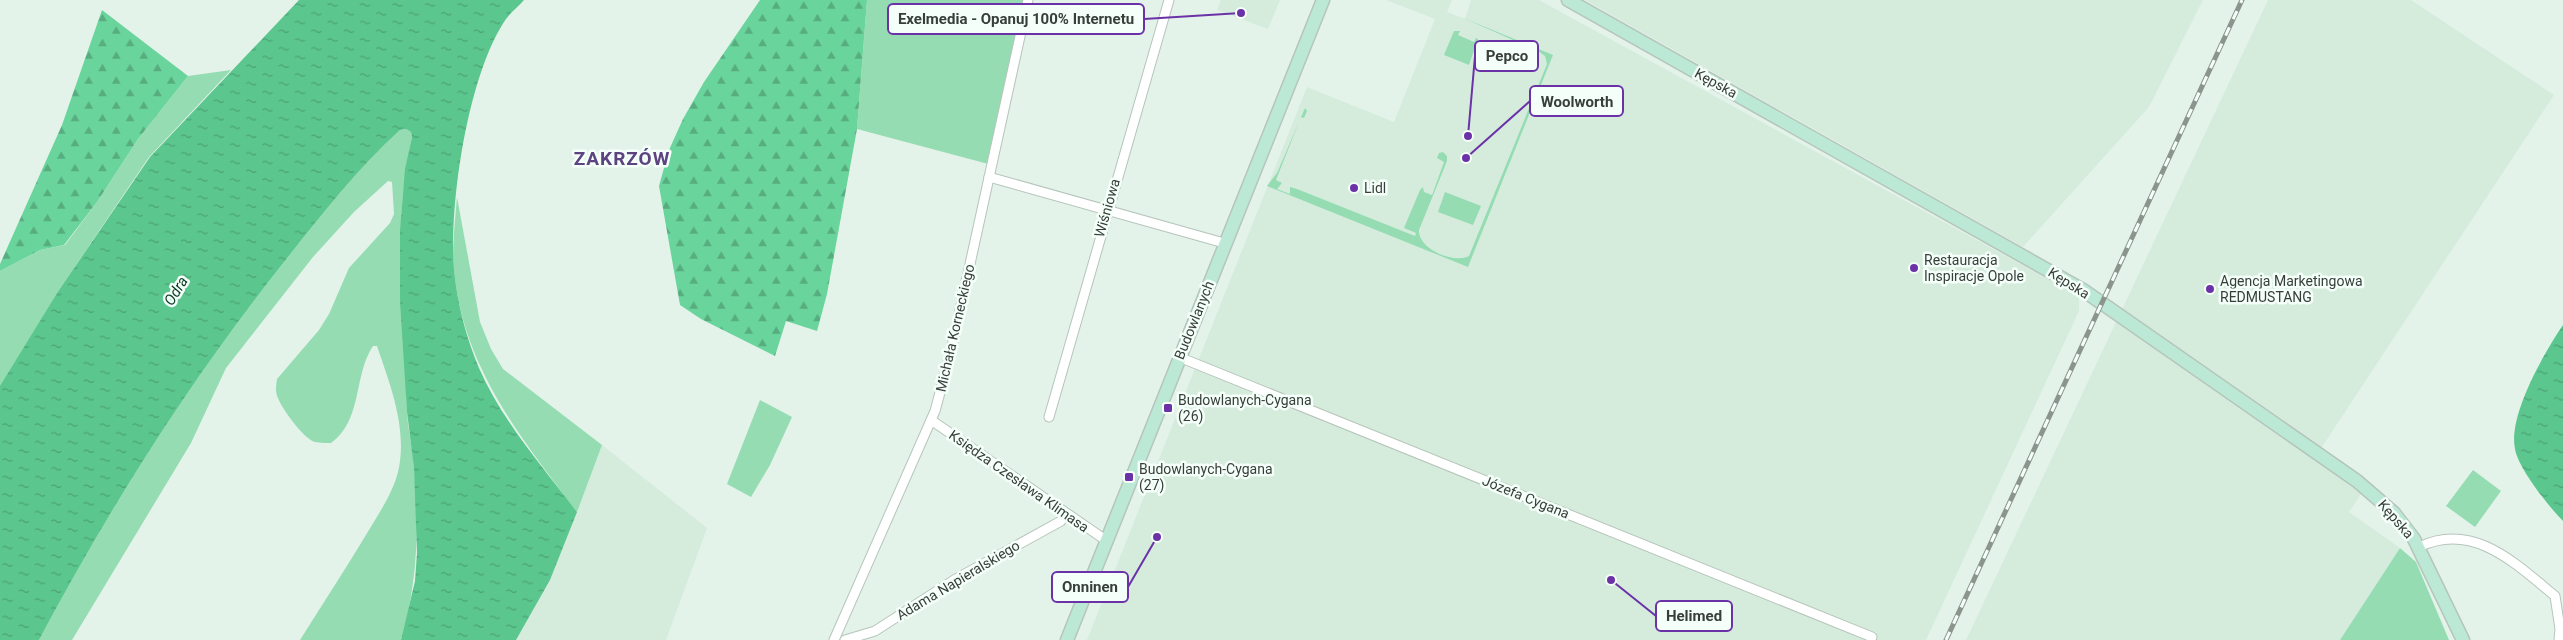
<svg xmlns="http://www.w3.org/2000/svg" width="2563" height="640" viewBox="0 0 2563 640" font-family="Roboto,sans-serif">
	<defs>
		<pattern id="forest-firs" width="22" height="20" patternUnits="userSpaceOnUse" patternTransform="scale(1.25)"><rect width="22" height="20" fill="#69d49b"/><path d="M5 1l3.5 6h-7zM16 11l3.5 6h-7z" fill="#57ad7f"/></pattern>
		<pattern id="water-ripples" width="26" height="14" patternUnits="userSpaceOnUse" patternTransform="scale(1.25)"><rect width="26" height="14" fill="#5bc68e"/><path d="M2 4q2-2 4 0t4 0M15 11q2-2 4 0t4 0" fill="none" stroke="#4ca275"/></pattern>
	</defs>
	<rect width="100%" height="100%" fill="#e4f3e9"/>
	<g fill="#d5ecdd">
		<path d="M 1221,0 L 1280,0 L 1268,29 L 1217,10 Z"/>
		<path d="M 1386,0 L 1452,0 L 1447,12 L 1465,19 L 1471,0 L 1539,0 L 2079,296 L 2079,311 L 1926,640 L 1087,640 L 1307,87 L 1394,122 L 1435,19 Z"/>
		<path d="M 1585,0 L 2203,0 L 2149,107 L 2023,247 Z"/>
		<path d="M 2268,0 L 2411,0 L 2554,95 L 2318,453 L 2365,488 L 2349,512 L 2400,548 L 2340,640 L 1966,640 Z"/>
		<path d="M 602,445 L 707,528 L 666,640 L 516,640 L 550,580 Z"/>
	</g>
	<g fill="#95dcb3">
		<path d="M 867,0 L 1028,0 L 992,165 L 857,129 Z"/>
		<path d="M 1461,17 L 1553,55 L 1468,267 L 1267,186 L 1277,173 L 1305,108 L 1307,111 L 1304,118 L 1301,117 L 1276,180 L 1282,183 L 1277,189 L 1290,194 L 1290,187 L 1297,189 L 1415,236 L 1416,233 L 1404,228 L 1420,190 L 1423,187 L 1424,192 L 1432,195 L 1444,162 L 1437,158 L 1439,153 L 1443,152 L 1447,156 L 1447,161 L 1419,230 C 1418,249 1453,264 1469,256 L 1547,64 L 1545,56 L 1538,51 Z"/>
		<path d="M 1454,31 L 1460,31 L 1458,35 L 1474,42 L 1476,38 L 1478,39 L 1469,65 L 1444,55 Z"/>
		<path d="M 231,70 L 149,157 L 59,290 L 0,394 L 0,271 L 40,250 L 65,245 L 97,202 L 138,139 L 188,76 Z"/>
		<path d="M 406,129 L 411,132 L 412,137 C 396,210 399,285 405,359 C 406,377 406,394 407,412 C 408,431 413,449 414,468 C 419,528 418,582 401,640 L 300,640 C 323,603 347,567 369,530 C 382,508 397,487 400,461 C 405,421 389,382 377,346 L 373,346 C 353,376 363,420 331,443 C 326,443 320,443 315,442 C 304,439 282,409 278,398 C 275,392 276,385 277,379 L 319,330 L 329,314 L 349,268 L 390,223 L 394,214 L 392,182 L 388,181 L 354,212 L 313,257 L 226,368 L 191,443 L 72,640 L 39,640 C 111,505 192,377 288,257 C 323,213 358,168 400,130 Z"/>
		<path d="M 1445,192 L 1481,206 L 1473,225 L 1438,212 Z"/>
		<path d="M 457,197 L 480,322 L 491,349 L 503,369 L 602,445 L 577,512 C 521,438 462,366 454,269 C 452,245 455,221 457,197 Z"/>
		<path d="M 760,400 L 792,417 L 770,465 L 751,497 L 727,484 Z"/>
		<path d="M 2473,470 L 2501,491 L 2475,527 L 2446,506 Z"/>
		<path d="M 2400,548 L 2416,562 L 2449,640 L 2340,640 Z"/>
	</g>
	<g fill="url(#forest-firs)">
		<path d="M 760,0 L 867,0 L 857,129 L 827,294 L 817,331 L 786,321 L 775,356 L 701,319 L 680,305 L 659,186 L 669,150 L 683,119 L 704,82 Z"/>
		<path d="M 102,10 L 188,76 L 138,139 L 97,202 L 64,245 L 40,250 L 0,271 L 0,264 L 62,125 Z"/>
	</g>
	<g fill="url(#water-ripples)">
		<path d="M 299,0 L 524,0 C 519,6 511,12 506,19 C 468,74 449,203 454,269 C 457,303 466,337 479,368 C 502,421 543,467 577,512 L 550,580 L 516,640 L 401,640 L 415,581 L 417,553 L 414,468 L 407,412 L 400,301 L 400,230 L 405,169 L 412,137 L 411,132 L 406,129 L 400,130 C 358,168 323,213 288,257 C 192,377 111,505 39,640 L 0,640 L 0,386 L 59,290 L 150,157 Z"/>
		<path d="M 2563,325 L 2563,521 C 2549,507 2518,468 2515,449 C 2508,415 2544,353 2563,325 Z"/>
	</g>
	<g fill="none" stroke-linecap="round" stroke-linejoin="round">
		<g stroke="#b6c5bb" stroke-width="11">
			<g id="street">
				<path d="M 989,177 L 1224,243"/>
				<path d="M 1179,357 L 1872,637"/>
				<path d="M 1049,417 L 1169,0"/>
				<path d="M 931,420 L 1107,541"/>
				<path d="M 2419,547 C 2473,521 2515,563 2555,596 L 2560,629 L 2559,640"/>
				<path d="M 834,640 L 935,411 L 950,355 L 1028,0"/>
				<path d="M 845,640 L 875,631 L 954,580 L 1061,521 L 1066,514"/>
			</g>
		</g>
		<g stroke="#b6c5bb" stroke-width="15">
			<g id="secondary">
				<path d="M 1568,0 L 2083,290 L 2357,481 L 2394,513 L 2414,539 L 2463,640"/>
				<path d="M 1067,640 L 1323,0"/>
			</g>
		</g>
		<use href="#street" stroke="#fff" stroke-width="9"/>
		<use href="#secondary" stroke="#bce9d6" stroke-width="12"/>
		<g stroke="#8b958e" stroke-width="5">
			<path id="rail" d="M 1946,640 L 2242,0"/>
		</g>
		<use href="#rail" stroke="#f5fff9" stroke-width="3" stroke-dasharray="9" stroke-linecap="butt"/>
	</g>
	<g fill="#6b32a8" stroke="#f5fff9" stroke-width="2">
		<circle cx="1354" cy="188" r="5"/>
		<circle cx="1914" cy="268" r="5"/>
		<circle cx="2210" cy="289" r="5"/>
		<rect x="1163" y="403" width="10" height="10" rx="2.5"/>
		<rect x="1124" y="472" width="10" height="10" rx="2.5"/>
	</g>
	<g text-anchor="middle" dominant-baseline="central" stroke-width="5" stroke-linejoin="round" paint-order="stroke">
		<g font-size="14" fill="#383e3a" stroke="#f5fff9">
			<text transform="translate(1716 83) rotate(29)">Kępska</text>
			<text transform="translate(1107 208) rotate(-74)">Wiśniowa</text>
			<text transform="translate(2069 283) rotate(32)">Kępska</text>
			<text transform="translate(1194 320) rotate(-68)">Budowlanych</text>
			<text transform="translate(955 328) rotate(-77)">Michała Korneckiego</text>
			<text transform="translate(1019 481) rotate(35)">Księdza Czesława Klimasa</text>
			<text transform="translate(1526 497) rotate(22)">Józefa Cygana</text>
			<text transform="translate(2396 519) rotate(49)">Kępska</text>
			<text transform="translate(958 580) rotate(-31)">Adama Napieralskiego</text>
		</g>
		<g font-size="14" fill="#383e3a" stroke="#f5fff9" text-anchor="start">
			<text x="1364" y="188">Lidl</text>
			<text x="1924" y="260">Restauracja<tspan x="1924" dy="16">Inspiracje Opole</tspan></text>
			<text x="2220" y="281">Agencja Marketingowa<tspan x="2220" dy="16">REDMUSTANG</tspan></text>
			<text x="1178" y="400">Budowlanych-Cygana<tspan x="1178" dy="16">(26)</tspan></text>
			<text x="1139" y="469">Budowlanych-Cygana<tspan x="1139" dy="16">(27)</tspan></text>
		</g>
		<g font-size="15" font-style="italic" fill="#0a3923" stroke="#f5fff9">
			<text transform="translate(176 291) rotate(-59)">Odra</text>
		</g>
		<g font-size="19" font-weight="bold" letter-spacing="1" fill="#5d4380" stroke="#f5fff9">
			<text x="622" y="158">ZAKRZÓW</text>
		</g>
	</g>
	<path fill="none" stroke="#6b32a8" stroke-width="2" d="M1241 13L1144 19M1468 136L1475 56M1466 158L1530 101M1157 537L1128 587M1611 580L1656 616"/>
	<g fill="#6b32a8" stroke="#f5fff9" stroke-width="2">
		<circle cx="1241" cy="13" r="5"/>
		<circle cx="1468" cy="136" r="5"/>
		<circle cx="1466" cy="158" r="5"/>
		<circle cx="1157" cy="537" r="5"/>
		<circle cx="1611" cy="580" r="5"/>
	</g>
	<g fill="#f5fff9" stroke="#6b32a8" stroke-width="2">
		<rect x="888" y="4" width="256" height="30" rx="5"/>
		<rect x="1475" y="41" width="63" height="30" rx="5"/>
		<rect x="1530" y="86" width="93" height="30" rx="5"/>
		<rect x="1052" y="572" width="76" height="30" rx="5"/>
		<rect x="1656" y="601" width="76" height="30" rx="5"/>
	</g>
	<g font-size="15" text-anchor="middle" font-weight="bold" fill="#383e3a">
		<text x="1016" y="24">Exelmedia - Opanuj 100% Internetu</text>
		<text x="1507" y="61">Pepco</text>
		<text x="1577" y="107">Woolworth</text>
		<text x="1090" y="592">Onninen</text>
		<text x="1694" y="621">Helimed</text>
	</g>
</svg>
